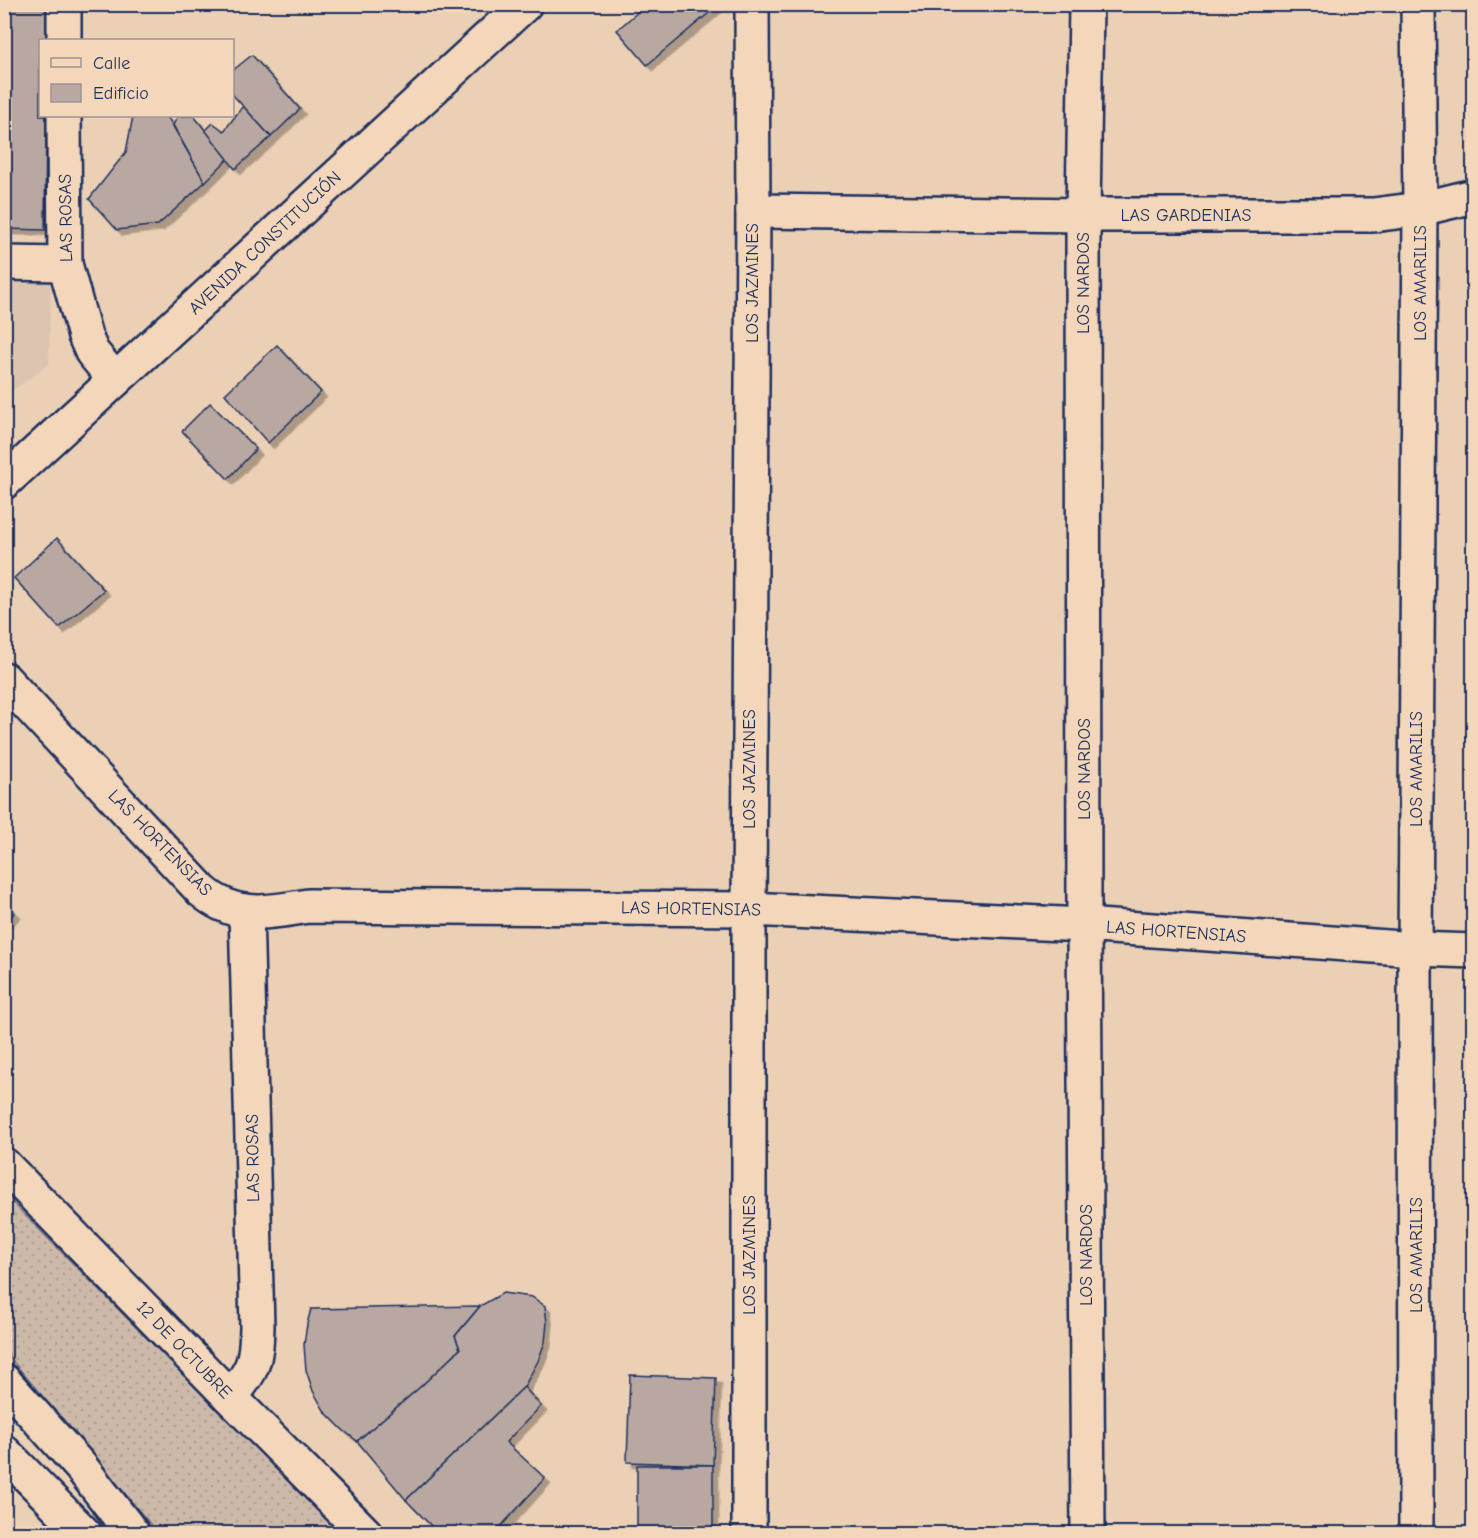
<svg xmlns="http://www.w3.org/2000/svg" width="1478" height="1538" viewBox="0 0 1478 1538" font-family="'Comic Neue',sans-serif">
	<defs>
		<pattern id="grass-dots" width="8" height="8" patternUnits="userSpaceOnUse" patternTransform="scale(1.5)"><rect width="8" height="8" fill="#cdb9a9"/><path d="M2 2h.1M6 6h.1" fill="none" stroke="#af9f94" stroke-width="1.8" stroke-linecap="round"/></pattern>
		<filter id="shadow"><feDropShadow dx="5.5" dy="5.5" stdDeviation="0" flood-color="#0004"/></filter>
	</defs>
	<rect width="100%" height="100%" fill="#ebd0b6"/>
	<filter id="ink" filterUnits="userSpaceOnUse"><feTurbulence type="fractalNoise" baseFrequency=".0167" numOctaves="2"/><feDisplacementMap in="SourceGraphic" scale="12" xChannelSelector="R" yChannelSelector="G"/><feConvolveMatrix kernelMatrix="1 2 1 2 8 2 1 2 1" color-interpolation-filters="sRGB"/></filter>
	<g filter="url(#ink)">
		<path fill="#dcc4b0" d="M 51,265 L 49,364 L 5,396 L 4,267 Z"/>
		<path fill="url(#grass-dots)" stroke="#747484" stroke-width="1.5" d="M 4,1194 L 340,1533 L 158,1533 L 5,1352 Z"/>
		<g fill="#b8a8a1" stroke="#1b2f5e" stroke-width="1.5" filter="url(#shadow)">
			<path d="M 4,4 L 47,4 L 47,40 L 40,40 L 40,116 L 46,116 L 45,230 L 4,229 Z"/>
			<path d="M 647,4 L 715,4 L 716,7 L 647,65 L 617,30 Z"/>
			<path d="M 252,55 L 300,109 L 271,137 L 232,94 L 232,71 Z"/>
			<path d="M 243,106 L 271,137 L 235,169 L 205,131 L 213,123 L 224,131 Z"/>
			<path d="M 133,116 L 167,116 L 205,182 L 158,225 L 117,230 L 89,199 L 126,152 Z"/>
			<path d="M 178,116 L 194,116 L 228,159 L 205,182 L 173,125 Z"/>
			<path d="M 277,345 L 321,392 L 268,443 L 225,394 Z"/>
			<path d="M 210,403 L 256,449 L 228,479 L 182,431 Z"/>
			<path d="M 57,538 L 104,590 L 59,628 L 14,578 Z"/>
			<path d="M 4,902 L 15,912 L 4,923 Z"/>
			<path d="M 503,1293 L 532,1297 L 545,1306 L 547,1323 L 545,1342 L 538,1361 L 524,1387 L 406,1500 L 357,1441 L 420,1387 L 460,1349 L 455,1336 L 480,1306 Z"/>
			<path d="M 480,1306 L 455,1336 L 460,1349 L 420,1387 L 357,1441 L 343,1430 L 325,1412 L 313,1391 L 306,1370 L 304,1345 L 307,1324 L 311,1309 Z"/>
			<path d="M 630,1375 L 716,1378 L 713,1465 L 627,1462 Z"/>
			<path d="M 524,1387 L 541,1406 L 506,1442 L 545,1478 L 494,1534 L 439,1534 L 406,1500 Z"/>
			<rect x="637" y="1465" width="76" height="69"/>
		</g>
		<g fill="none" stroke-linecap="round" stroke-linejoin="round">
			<g stroke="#1b2f5e" stroke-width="38">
				<g id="street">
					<path d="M 64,4 L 64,40"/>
					<path d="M 1086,4 L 1083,215 L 1084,925 L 1088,1534"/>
					<path d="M 64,116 L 65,264 L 85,336 L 92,352 L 115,380"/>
					<path d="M 753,211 L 1083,215 L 1373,215 L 1420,209 L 1474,196"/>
					<path d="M 4,263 L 65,264"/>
					<path d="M 4,679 L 202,891 C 208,896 215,901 222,904 C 248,918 281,910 308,906 L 749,909 L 1084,925 L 1415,949 L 1474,951"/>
					<path d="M 230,1397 C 254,1370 256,1362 257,1327 L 246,911"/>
					<path d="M 749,1534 L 749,909 L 753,211 L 752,4"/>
					<path d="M 1416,1534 L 1415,949 L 1420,209 L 1418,4"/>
				</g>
			</g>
			<g stroke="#1b2f5e" stroke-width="38">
				<g id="secondary">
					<path d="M 4,482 L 525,4"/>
					<path d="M 4,1165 L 230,1397 L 366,1534"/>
				</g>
			</g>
			<g stroke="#1b2f5e" stroke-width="38">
				<g id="highway">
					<path d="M 4,1381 L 81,1467 L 133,1534"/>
					<path d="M 4,1452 L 85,1534"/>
				</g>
			</g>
			<use href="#street" stroke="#f4d7ba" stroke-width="33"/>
			<use href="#secondary" stroke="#f4d7ba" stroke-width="33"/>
			<use href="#highway" stroke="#f4d7ba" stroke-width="33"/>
		</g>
	</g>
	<g text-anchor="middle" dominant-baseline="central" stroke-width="4.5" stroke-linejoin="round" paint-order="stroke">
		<g font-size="18" fill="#1b2f5e" stroke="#f4d7ba">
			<text x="1186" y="215">LAS GARDENIAS</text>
			<text transform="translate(66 218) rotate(-91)">LAS ROSAS</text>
			<text transform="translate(265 243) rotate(-43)">AVENIDA CONSTITUCIÓN</text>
			<text transform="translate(752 283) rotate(-90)">LOS JAZMINES</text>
			<text transform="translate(1083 283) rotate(-90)">LOS NARDOS</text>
			<text transform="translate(1420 283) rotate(-90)">LOS AMARILIS</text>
			<text transform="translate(749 769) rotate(-90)">LOS JAZMINES</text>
			<text transform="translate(1084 769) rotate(-90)">LOS NARDOS</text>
			<text transform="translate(1416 769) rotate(-90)">LOS AMARILIS</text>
			<text transform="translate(160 843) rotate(46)">LAS HORTENSIAS</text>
			<text transform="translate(691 909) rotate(1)">LAS HORTENSIAS</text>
			<text transform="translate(1176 932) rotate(4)">LAS HORTENSIAS</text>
			<text transform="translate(253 1158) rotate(-91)">LAS ROSAS</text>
			<text transform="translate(749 1255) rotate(-90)">LOS JAZMINES</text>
			<text transform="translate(1086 1255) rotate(-90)">LOS NARDOS</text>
			<text transform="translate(1416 1255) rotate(-90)">LOS AMARILIS</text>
			<text transform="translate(184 1350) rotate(46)">12 DE OCTUBRE</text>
		</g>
	</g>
	<rect width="1478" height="1538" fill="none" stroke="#f4d7ba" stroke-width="24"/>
	<rect x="12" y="12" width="1454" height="1514" fill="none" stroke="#1b2f5e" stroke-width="2" filter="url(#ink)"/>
	<rect x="39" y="39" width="195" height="78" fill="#f4d7ba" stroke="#9d9495" stroke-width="1.5"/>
	<rect x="51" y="58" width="30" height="9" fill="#f4d7ba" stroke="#9d9495" stroke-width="1.5"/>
	<text x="93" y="69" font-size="18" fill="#1b2f5e">Calle</text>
	<rect x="51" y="84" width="30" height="18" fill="#b8a8a1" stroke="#9d9495" stroke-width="1.5"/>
	<text x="93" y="99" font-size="18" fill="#1b2f5e">Edificio</text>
</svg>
